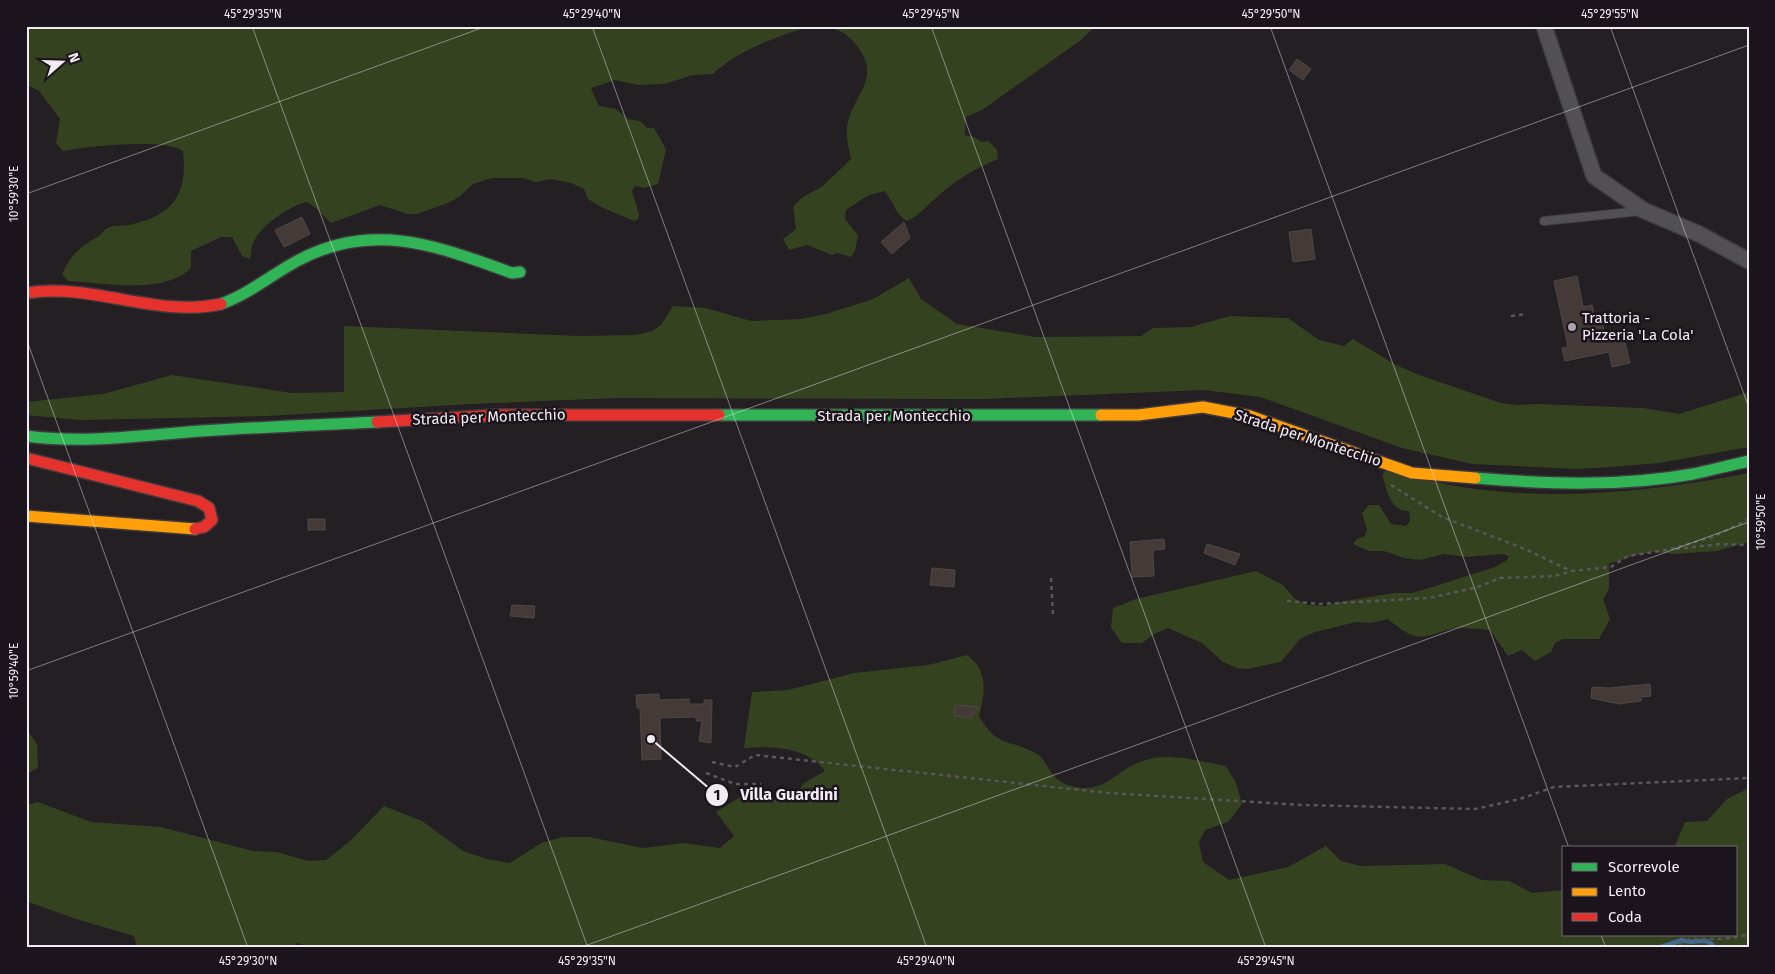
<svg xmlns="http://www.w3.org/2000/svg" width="1775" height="974" viewBox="0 0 1775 974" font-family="'Fira Sans',sans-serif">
	<rect width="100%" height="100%" fill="#231f23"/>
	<g fill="#344220">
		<path d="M 26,26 L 809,26 C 776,38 739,49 713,74 L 693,75 L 664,84 L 638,85 L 615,80 L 591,88 L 599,106 L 616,109 L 628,119 L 640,121 L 647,128 L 654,128 L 666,149 L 658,184 L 644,188 L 635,186 L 632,191 L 639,214 L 638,219 L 634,221 L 601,207 L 588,199 L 584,189 L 571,183 L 551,179 L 536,182 L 523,178 L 492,178 L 473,184 L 459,197 L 448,203 L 417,214 L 408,214 L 380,205 L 331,223 L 316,208 L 307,202 C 289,206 260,226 253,243 C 251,248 251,254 250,259 L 242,256 L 232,237 L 221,237 L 191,251 L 191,268 C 164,295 104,283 68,281 L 62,274 C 69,258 78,249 92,240 C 93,239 98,237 99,236 C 103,233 104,229 110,227 C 116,225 123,226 129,225 C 173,216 188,194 183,151 C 165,138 87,146 63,151 L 56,143 L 60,119 L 39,91 L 26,84 Z"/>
		<path d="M 825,26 L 1095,26 L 1081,40 L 982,110 L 966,117 L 965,135 L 974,137 L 982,142 L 988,141 L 997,150 L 998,159 C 974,169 954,181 935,199 C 925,207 920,215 907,221 C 894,214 894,201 884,191 L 867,196 L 846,210 L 845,219 L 858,235 L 855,251 L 851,257 L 837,253 L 832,255 L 807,245 L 789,250 L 783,239 L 796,229 L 793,206 L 803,197 L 823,186 L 851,159 C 849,149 846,138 847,128 C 850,97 884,79 857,46 C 848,34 840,30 825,26 Z"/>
		<path d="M 909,278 L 921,299 L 957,324 L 1036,337 L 1141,336 L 1153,328 L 1191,327 L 1230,316 L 1288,318 L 1319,340 L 1344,346 L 1353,339 L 1396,365 L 1422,376 L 1501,403 L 1518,405 L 1536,404 L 1643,408 L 1679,414 L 1749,392 L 1749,447 L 1659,463 L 1611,467 L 1576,469 L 1472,464 L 1402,448 L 1260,397 L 1204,390 L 984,399 L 616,398 L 471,404 L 268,416 L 81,420 L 26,415 L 26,402 L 103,394 L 172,375 L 292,393 L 344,392 L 344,326 L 579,336 L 636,335 L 652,331 L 661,325 L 673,306 L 706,308 L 751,321 L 801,319 L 826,314 L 873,299 Z"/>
		<path d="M 1387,469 C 1414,477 1440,484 1468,488 C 1562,501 1657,491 1749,473 L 1749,542 L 1717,551 L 1674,554 L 1654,552 L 1636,555 L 1609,564 L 1609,589 L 1603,599 L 1610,619 L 1599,639 L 1563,639 L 1555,643 L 1551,652 L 1535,661 L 1522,650 L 1508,656 L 1490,630 C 1482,630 1461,627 1456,628 C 1421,636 1420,646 1388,619 L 1371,623 L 1356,622 L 1315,632 L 1300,639 L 1281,662 L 1247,669 L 1237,668 L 1223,662 L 1202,643 L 1168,628 L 1154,634 L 1142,643 L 1122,643 L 1111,628 L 1113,608 L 1136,599 L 1256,571 L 1283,585 L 1295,599 L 1308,605 L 1326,606 L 1339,602 L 1394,593 L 1413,593 L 1495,567 L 1506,561 L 1509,556 L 1502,554 L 1467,557 L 1444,554 L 1420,560 L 1404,558 L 1384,551 L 1369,551 L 1353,544 L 1357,539 L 1365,536 L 1367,530 L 1362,513 L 1369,505 L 1379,505 L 1391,524 L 1406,526 L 1410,521 L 1409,511 C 1390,512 1387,489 1382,475 Z"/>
		<path d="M 967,655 C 989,671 985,692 979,716 C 998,749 1009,738 1037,754 C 1051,762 1046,781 1075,787 C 1106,793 1115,771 1140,762 C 1168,751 1197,761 1226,766 L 1236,783 L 1242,804 L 1228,822 L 1205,830 L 1199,842 L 1203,862 L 1229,880 L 1288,867 L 1326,846 L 1341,861 L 1361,866 L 1445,864 L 1482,880 L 1509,881 L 1532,893 L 1564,890 L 1564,935 L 1736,935 L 1736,848 L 1674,848 L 1685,822 L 1707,821 L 1727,799 L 1749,788 L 1749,948 L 317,948 L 296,943 L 294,948 L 137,948 L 134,936 L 73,918 L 26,901 L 26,805 L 38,802 L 91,822 L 161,827 L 253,851 L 276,852 L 309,861 L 326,860 L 349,842 L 384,806 L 422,821 L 463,851 L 487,859 L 510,863 L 541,843 L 563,837 L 589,837 L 643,848 L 683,843 L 720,848 L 734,836 L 716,812 L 748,792 L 789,803 L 804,783 L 825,771 C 807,747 772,746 744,748 L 752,692 L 788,690 L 854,673 L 928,665 Z"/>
		<path d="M 26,729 L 37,744 L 38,768 L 26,774 Z"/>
	</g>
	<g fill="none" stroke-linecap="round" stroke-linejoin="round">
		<path stroke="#416a8c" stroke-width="4.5" d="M 1658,948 L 1682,940 C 1695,946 1705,934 1715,948"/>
	</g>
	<g fill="#443a37" stroke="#4c4849">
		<path d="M 1297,59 L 1311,69 L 1303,80 L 1289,70 Z"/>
		<path d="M 302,217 L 310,234 L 284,247 L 275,230 Z"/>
		<path d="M 904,222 L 910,238 L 892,254 L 881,242 Z"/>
		<path d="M 1311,229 L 1315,259 L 1293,262 L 1289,232 Z"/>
		<path d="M 1577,276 L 1583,307 L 1592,305 L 1596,321 L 1602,320 L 1605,337 L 1623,333 L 1630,363 L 1612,367 L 1609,352 L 1565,361 L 1562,348 L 1568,347 L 1554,281 Z"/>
		<rect x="308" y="519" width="17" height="11"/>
		<path d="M 1164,539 L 1165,549 L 1153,550 L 1154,576 L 1132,577 L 1130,542 Z"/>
		<path d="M 1207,544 L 1240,554 L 1235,565 L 1204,553 Z"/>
		<path d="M 932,568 L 955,570 L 954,587 L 930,585 Z"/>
		<path d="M 512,605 L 535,606 L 534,618 L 510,616 Z"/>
		<path d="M 1650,684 L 1651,696 L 1641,697 L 1641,701 L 1619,704 L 1591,698 L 1592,687 L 1609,688 Z"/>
		<path d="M 659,694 L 659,700 L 689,699 L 689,704 L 704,704 L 704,700 L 712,700 L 711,743 L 699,741 L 702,721 L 696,721 L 696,717 L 660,718 L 661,759 L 642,760 L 640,708 L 637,708 L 636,695 Z"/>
		<path d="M 955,705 L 978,707 L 971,718 L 954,716 Z"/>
	</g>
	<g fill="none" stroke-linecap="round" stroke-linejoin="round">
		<g stroke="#3e3a3e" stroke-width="10">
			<path id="lane" d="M 1544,221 L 1641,211"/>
		</g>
		<g stroke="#3e3a3e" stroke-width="18">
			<path id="street" d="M 1544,26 L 1594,176 L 1643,210 L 1699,234 L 1749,261"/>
		</g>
		<g stroke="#3e3a3e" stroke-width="14">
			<g id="fast">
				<path d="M 221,304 C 249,294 271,275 297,261 C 372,220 438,246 512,273 L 520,272"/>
				<path d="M 719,415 L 1101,415"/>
				<path d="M 26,436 C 85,444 143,435 201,431 C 260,427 318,425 377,422"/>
				<path d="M 1475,478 C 1547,484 1621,487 1693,474 C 1712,470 1730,465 1749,461"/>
			</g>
		</g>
		<g stroke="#3e3a3e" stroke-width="14">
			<g id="slow">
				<path d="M 1101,415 L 1138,415 L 1203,407 L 1250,416 L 1412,473 L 1475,478"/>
				<path d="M 26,516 L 195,529"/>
			</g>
		</g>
		<g stroke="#3e3a3e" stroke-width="14">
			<g id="jam">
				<path d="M 26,293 C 91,282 156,318 221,304"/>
				<path d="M 377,422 L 499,415 L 719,415"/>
				<path d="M 26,458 L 198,501 L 209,508 L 212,520 L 204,527 L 195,529"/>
			</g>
		</g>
		<g stroke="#5a575a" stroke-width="2.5" stroke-dasharray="4 4" stroke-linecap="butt">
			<path d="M 1511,316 L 1527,314"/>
			<path d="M 1391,485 L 1442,517 L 1525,549 L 1571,571"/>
			<path d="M 1676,549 L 1720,544 L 1749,545"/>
			<path d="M 1051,578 L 1053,615"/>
			<path d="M 1287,601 L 1320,604 L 1429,598 L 1478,587 L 1500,578 L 1555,576 L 1572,571 L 1611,567 L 1628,556 L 1667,550 L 1713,537 L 1749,519"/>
			<path d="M 712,762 L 735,767 L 755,755 L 1109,793 L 1303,805 L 1475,809 L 1520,799 L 1554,787 L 1749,778"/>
			<path d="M 706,773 L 735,784 L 761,784"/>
			<path d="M 1672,948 L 1689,939 L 1722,939 L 1749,935"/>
		</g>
		<use href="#lane" stroke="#535054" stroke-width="8"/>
		<use href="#street" stroke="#535054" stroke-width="15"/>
		<use href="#fast" stroke="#30b455" stroke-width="11"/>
		<use href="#slow" stroke="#ff9f0a" stroke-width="11"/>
		<use href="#jam" stroke="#e5322d" stroke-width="11"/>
	</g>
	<path fill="none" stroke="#f2edf3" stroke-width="1" stroke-opacity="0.45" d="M 252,26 L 588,948M 592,26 L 927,948M 931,26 L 1266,948M 1270,26 L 1569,848M 1610,26 L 1749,408M 26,194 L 487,26M 26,338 L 248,948M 26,671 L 1749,45M 1601,935 L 1606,948M 579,948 L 1749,522"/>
	<circle fill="#aaa5aa" stroke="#1b141c" stroke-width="2" cx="1572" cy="327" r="5"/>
	<g text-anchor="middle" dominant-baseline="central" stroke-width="5" stroke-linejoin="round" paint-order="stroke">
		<g font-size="15" fill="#f2edf3" stroke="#1b141c" text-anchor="start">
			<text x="1582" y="318">Trattoria -<tspan x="1582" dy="17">Pizzeria 'La Cola'</tspan></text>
		</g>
		<g font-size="15" fill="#f2edf3" stroke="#1b141c">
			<text x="894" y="416">Strada per Montecchio</text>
			<text transform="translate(489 417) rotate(-2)">Strada per Montecchio</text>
			<text transform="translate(1308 438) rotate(18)">Strada per Montecchio</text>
		</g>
	</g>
	<path fill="none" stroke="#f2edf3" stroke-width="2" d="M651 739L717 795"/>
	<g fill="#f2edf3" stroke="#1b141c" stroke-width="2">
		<circle cx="651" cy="739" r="5"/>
		<circle cx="717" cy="795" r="12"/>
	</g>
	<g font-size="15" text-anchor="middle" font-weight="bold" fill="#111">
		<text x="717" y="800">1</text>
	</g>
	<g font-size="16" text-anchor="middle" font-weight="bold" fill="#f2edf3" stroke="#1b141c" stroke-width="5" stroke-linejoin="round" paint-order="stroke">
		<text x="789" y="800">Villa Guardini</text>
	</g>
	<rect width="1775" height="974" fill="none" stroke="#1b141c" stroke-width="55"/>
	<rect x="1562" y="846" width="175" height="90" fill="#1b141c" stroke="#716b72"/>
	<rect x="1572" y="863" width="25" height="8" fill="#30b455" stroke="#716b72"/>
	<text x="1608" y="872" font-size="15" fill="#f2edf3">Scorrevole</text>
	<rect x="1572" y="888" width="25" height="8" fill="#ff9f0a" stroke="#716b72"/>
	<text x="1608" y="896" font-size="15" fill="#f2edf3">Lento</text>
	<rect x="1572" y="913" width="25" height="8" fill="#e5322d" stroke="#716b72"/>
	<text x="1608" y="922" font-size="15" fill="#f2edf3">Coda</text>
	<g transform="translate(62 62) rotate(70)" stroke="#1b141c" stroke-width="4" paint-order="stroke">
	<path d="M0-4L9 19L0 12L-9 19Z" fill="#f2edf3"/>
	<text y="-8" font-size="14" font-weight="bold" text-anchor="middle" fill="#f2edf3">N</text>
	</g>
	<rect x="28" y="28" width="1720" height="918" fill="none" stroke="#f2edf3" stroke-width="2"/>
	<g font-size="12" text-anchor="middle" fill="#f2edf3">
		<text x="253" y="18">45°29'35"N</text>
		<text x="592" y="18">45°29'40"N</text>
		<text x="931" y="18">45°29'45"N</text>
		<text x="1271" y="18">45°29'50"N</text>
		<text x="1610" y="18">45°29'55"N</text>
		<text transform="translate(14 194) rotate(-90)" y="4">10°59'30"E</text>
		<text transform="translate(1761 522) rotate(-90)" y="4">10°59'50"E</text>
		<text transform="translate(14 671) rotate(-90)" y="4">10°59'40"E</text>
		<text x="248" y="965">45°29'30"N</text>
		<text x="587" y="965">45°29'35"N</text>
		<text x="926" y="965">45°29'40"N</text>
		<text x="1266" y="965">45°29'45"N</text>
	</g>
</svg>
